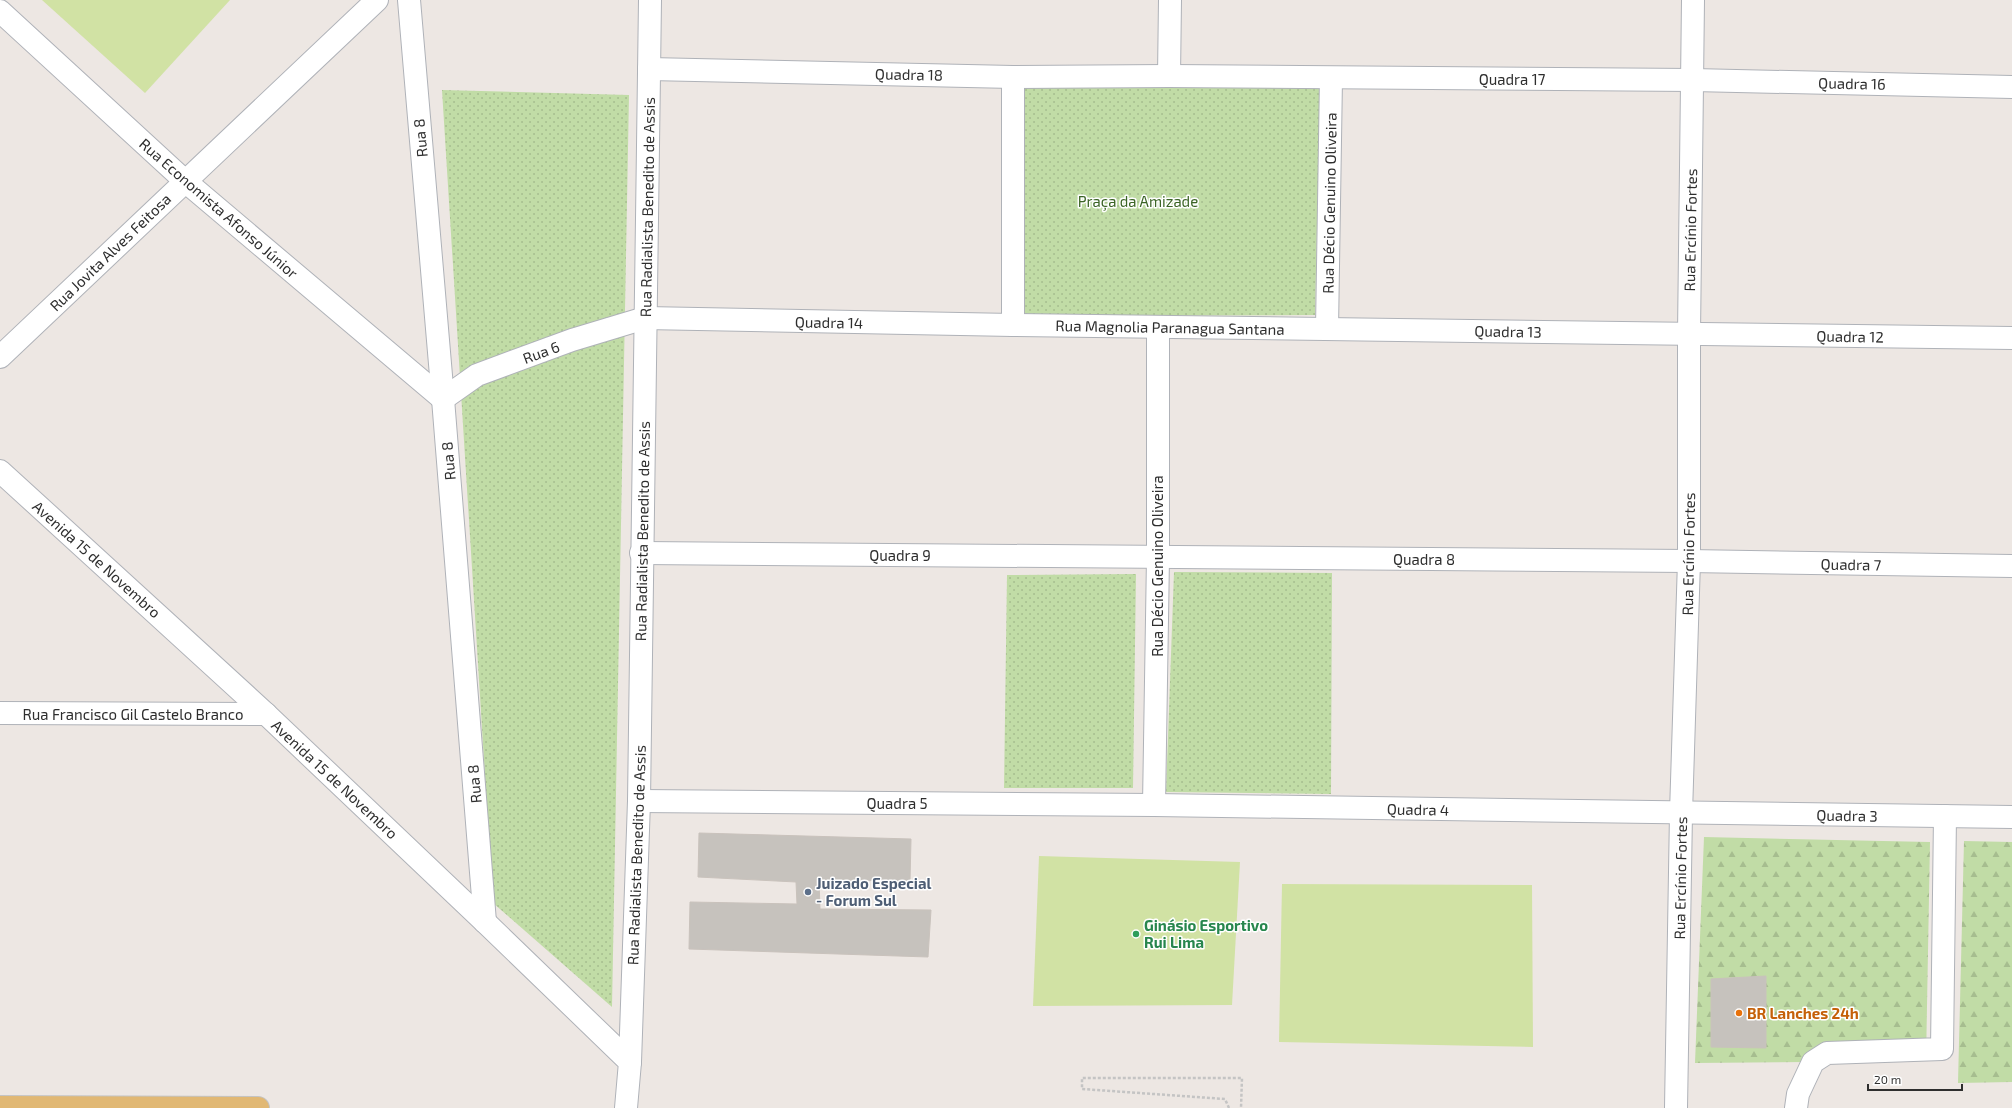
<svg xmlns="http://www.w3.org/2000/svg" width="2012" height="1108" viewBox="0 0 2012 1108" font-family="'Exo 2',sans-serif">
	<defs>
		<pattern id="forest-firs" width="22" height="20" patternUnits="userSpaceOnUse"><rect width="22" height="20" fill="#c1dca6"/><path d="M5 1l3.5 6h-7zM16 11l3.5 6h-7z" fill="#a6bd8f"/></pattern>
		<pattern id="park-dots" width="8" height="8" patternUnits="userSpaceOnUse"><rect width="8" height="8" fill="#c1dca6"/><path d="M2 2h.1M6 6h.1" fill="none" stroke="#a6bd8f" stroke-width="1.8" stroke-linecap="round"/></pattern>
	</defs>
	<rect width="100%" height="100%" fill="#ede7e3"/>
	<g fill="url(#forest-firs)">
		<path d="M 1704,837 L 1930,842 L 1926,1061 L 1695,1063 Z"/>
		<path d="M 1964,841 L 2012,842 L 2012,1082 L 1958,1083 Z"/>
	</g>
	<g fill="url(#park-dots)">
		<path d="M 1024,84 L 1320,88 L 1315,315 L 1021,316 Z"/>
		<path d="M 442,90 L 629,95 L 612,1007 L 493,903 Z"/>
		<path d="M 1174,572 L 1332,573 L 1331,794 L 1166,792 Z"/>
		<path d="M 1136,574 L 1133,788 L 1004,788 L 1007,575 Z"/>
	</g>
	<g fill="#d1e2a4">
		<path d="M 42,0 L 230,0 L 145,93 Z"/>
		<path d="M 1039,856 L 1240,862 L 1232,1005 L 1033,1006 Z"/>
		<path d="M 1282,884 L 1532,885 L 1533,1047 L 1279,1042 Z"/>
	</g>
	<g fill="#c6c2bd" stroke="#c9c2bc">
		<path d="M 699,833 L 911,839 L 910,881 L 819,880 L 820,909 L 931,910 L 928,957 L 689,949 L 690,902 L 797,904 L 796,882 L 698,877 Z"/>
		<path d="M 1766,976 L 1766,1048 L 1711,1047 L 1711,979 Z"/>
	</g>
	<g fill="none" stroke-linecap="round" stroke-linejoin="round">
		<g stroke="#afb2b8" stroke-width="24">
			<g id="minor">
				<path d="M 409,0 L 443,399 L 485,922"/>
				<path d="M 0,11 L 185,181 L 443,399 L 477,375 L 572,340 L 645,318 L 1013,325 L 2012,338"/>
				<path d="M 649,69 L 1013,77 L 1169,76 L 1693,80 L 2012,87"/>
				<path d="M 1169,76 L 1170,0"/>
				<path d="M 1013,325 L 1013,77"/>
				<path d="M 1327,329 L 1331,78"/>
				<path d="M 0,357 L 377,0"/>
				<path d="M 641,553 L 1689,561 L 2012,566"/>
				<path d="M 0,713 L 266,714"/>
				<path d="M 639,801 L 1154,805 L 2012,817"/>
				<path d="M 1154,805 L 1158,557 L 1158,327"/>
				<path d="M 630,1062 L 639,801 L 650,0"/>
				<path d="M 1796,1108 L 1798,1094 L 1813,1062 L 1827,1053 L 1942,1049 L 1945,816"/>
			</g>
		</g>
		<g stroke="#afb2b8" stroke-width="24">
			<g id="tertiary">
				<path d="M 0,471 L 266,714 L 485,922 L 630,1062 L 626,1108"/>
				<path d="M 1676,1108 L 1681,813 L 1689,561 L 1689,334 L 1693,0"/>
			</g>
		</g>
		<g stroke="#c4c4c4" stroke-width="24">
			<path id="primary" d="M 0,1107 L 258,1108"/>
		</g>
		<path stroke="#c4c4c4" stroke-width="2.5" stroke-dasharray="3 2" stroke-linecap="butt" d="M 1229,1108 L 1225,1099 L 1082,1089 L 1082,1078 L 1242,1078 L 1241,1108"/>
		<use href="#minor" stroke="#fff" stroke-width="22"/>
		<use href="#tertiary" stroke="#fff" stroke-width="22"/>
		<use href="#primary" stroke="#e1b874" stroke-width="22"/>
	</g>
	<circle fill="#5c6f8a" stroke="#fff" stroke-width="1.5" cx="808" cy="892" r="4"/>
	<circle fill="#2e9e5b" stroke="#fff" stroke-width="1.5" cx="1136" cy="934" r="4"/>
	<circle fill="#e8710a" stroke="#fff" stroke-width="1.5" cx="1739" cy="1013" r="4"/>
	<g text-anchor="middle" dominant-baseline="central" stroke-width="3" stroke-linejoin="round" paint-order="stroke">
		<g font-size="15" fill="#2e2e2e" stroke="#fff">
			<text transform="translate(909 74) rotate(1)">Quadra 18</text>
			<text x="1512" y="79">Quadra 17</text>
			<text transform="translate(1852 83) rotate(1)">Quadra 16</text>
			<text transform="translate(420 138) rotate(-95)">Rua 8</text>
			<text transform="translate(1329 203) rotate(-89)">Rua Décio Genuino Oliveira</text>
			<text transform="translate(647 207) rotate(-89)">Rua Radialista Benedito de Assis</text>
			<text transform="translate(219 208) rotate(41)">Rua Economista Afonso Júnior</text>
			<text transform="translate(1690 230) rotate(-89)">Rua Ercínio Fortes</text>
			<text transform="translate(110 252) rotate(-44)">Rua Jovita Alves Feitosa</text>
			<text transform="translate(829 322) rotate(1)">Quadra 14</text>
			<text transform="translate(1170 327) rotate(1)">Rua Magnolia Paranagua Santana</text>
			<text transform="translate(1508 331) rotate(1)">Quadra 13</text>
			<text transform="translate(1850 336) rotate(1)">Quadra 12</text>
			<text transform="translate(541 352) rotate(-20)">Rua 6</text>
			<text transform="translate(448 461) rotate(-95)">Rua 8</text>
			<text transform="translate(642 531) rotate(-89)">Rua Radialista Benedito de Assis</text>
			<text transform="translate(1688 554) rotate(-89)">Rua Ercínio Fortes</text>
			<text x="900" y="555">Quadra 9</text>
			<text transform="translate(97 559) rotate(42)">Avenida 15 de Novembro</text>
			<text x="1424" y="559">Quadra 8</text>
			<text transform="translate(1851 564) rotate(1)">Quadra 7</text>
			<text transform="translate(1157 566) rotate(-90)">Rua Décio Genuino Oliveira</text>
			<text x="133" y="714">Rua Francisco Gil Castelo Branco</text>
			<text transform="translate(335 779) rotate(43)">Avenida 15 de Novembro</text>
			<text transform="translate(474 784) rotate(-95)">Rua 8</text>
			<text x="897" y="803">Quadra 5</text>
			<text transform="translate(1418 809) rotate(1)">Quadra 4</text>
			<text transform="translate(1847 815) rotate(1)">Quadra 3</text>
			<text transform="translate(636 855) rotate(-88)">Rua Radialista Benedito de Assis</text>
			<text transform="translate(1680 878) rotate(-89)">Rua Ercínio Fortes</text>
		</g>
		<g font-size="15" fill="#3b6425" stroke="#fff">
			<text x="1138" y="201">Praça da Amizade</text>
		</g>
		<g font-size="15" font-weight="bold" fill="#4e5e75" stroke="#fff" text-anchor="start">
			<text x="816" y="883">Juizado Especial<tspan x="816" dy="17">- Forum Sul</tspan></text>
		</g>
		<g font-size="15" font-weight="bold" fill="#27864d" stroke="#fff" text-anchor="start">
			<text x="1144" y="925">Ginásio Esportivo<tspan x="1144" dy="17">Rui Lima</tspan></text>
		</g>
		<g font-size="15" font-weight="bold" fill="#c56008" stroke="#fff" text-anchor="start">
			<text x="1747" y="1013">BR Lanches 24h</text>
		</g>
	</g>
	<path d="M1868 1084v6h94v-6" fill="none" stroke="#2e2e2e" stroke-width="2"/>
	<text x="1874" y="1084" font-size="12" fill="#2e2e2e" stroke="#ffffff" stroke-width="3" paint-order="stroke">20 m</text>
</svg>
